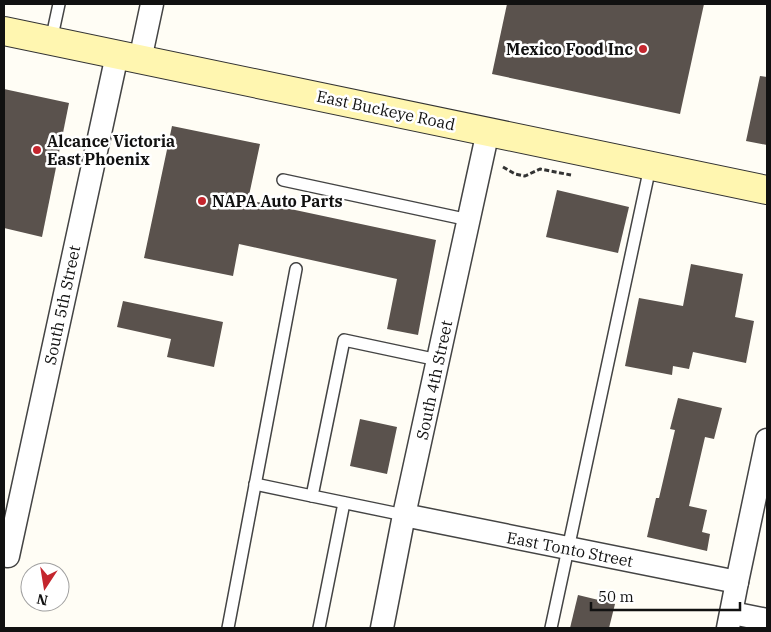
<svg xmlns="http://www.w3.org/2000/svg" width="771" height="632" viewBox="0 0 771 632" font-family="'IBM Plex Serif',serif">
	<rect width="100%" height="100%" fill="#fffdf5"/>
	<g fill="#5a524d">
		<path d="M 507,4 L 704,4 L 680,114 L 492,74 Z"/>
		<path d="M 760,76 L 767,77 L 767,145 L 746,141 Z"/>
		<path d="M 4,89 L 69,103 L 42,237 L 4,228 Z"/>
		<path d="M 172,126 L 260,144 L 248,200 L 436,240 L 418,335 L 387,329 L 397,279 L 239,244 L 233,276 L 144,258 Z"/>
		<path d="M 557,190 L 629,207 L 618,253 L 546,237 Z"/>
		<path d="M 691,264 L 743,274 L 735,317 L 754,321 L 746,363 L 693,352 L 689,369 L 673,366 L 672,375 L 625,366 L 639,298 L 683,306 Z"/>
		<path d="M 123,301 L 223,322 L 214,367 L 167,357 L 171,339 L 117,327 Z"/>
		<path d="M 678,398 L 722,408 L 714,439 L 705,437 L 689,506 L 707,510 L 702,532 L 710,534 L 707,551 L 647,537 L 656,498 L 659,498 L 675,430 L 670,429 Z"/>
		<path d="M 360,419 L 397,427 L 387,474 L 350,466 Z"/>
		<path d="M 578,595 L 615,604 L 609,628 L 570,628 Z"/>
	</g>
	<g fill="none" stroke-linecap="round" stroke-linejoin="round">
		<g stroke="#444" stroke-width="14">
			<g id="service">
				<path d="M 51,41 L 59,4"/>
				<path d="M 283,180 L 469,220"/>
				<path d="M 255,484 L 312,496"/>
				<path d="M 404,515 L 312,496 L 344,340 L 438,360"/>
				<path d="M 228,628 L 296,269"/>
				<path d="M 319,628 L 344,503"/>
				<path d="M 551,628 L 650,167"/>
			</g>
		</g>
		<g stroke="#444" stroke-width="25">
			<g id="minor">
				<path d="M 140,60 L 152,4"/>
				<path d="M 404,515 L 737,582"/>
				<path d="M 4,555 L 8,556 L 117,55"/>
				<path d="M 732,613 L 767,620"/>
				<path d="M 382,628 L 404,515 L 488,131"/>
				<path d="M 728,628 L 737,582 L 767,440"/>
			</g>
		</g>
		<g stroke="#333" stroke-width="30">
			<path id="secondary" d="M 4,31 L 767,190"/>
		</g>
		<path stroke="#333" stroke-width="3" stroke-dasharray="5 2.5" stroke-linecap="butt" d="M 503,167 L 515,174 L 525,176 L 540,169 L 571,175"/>
		<use href="#service" stroke="#fff" stroke-width="11"/>
		<use href="#minor" stroke="#fff" stroke-width="22"/>
		<use href="#secondary" stroke="#fff6b0" stroke-width="28"/>
	</g>
	<g fill="#c4262e" stroke="#fff" stroke-width="2">
		<circle cx="643" cy="49" r="5"/>
		<circle cx="37" cy="150" r="5"/>
		<circle cx="202" cy="201" r="5"/>
	</g>
	<g text-anchor="middle" dominant-baseline="central" stroke-width="5" stroke-linejoin="round" paint-order="stroke">
		<g font-size="16" font-weight="bold" fill="#111" stroke="#fff" text-anchor="start">
			<text x="633" y="49" text-anchor="end">Mexico Food Inc</text>
			<text x="47" y="141">Alcance Victoria<tspan x="47" dy="18">East Phoenix</tspan></text>
			<text x="212" y="201">NAPA Auto Parts</text>
		</g>
		<g font-size="16" fill="#111" stroke="#fff">
			<text transform="translate(386 110) rotate(12)">East Buckeye Road</text>
			<text transform="translate(62 305) rotate(-78)">South 5th Street</text>
			<text transform="translate(434 380) rotate(-78)">South 4th Street</text>
			<text transform="translate(570 549) rotate(11)">East Tonto Street</text>
		</g>
	</g>
	<rect width="771" height="632" fill="none" stroke="#111111" stroke-width="10"/>
	<g transform="translate(45 587) rotate(192)"><circle r="24" fill="#ffffff" stroke="#a0a0a0"/>
	<path d="M0-4L9 19L0 12L-9 19Z" fill="#c4262e"/>
	<text y="-8" font-size="14" font-weight="bold" text-anchor="middle" fill="#111111">N</text>
	</g>
	<path d="M591 602v8h149v-8" fill="none" stroke="#111111" stroke-width="2.5"/>
	<text x="598" y="602" font-size="15" fill="#111111" stroke="#ffffff" stroke-width="4" paint-order="stroke">50 m</text>
</svg>
